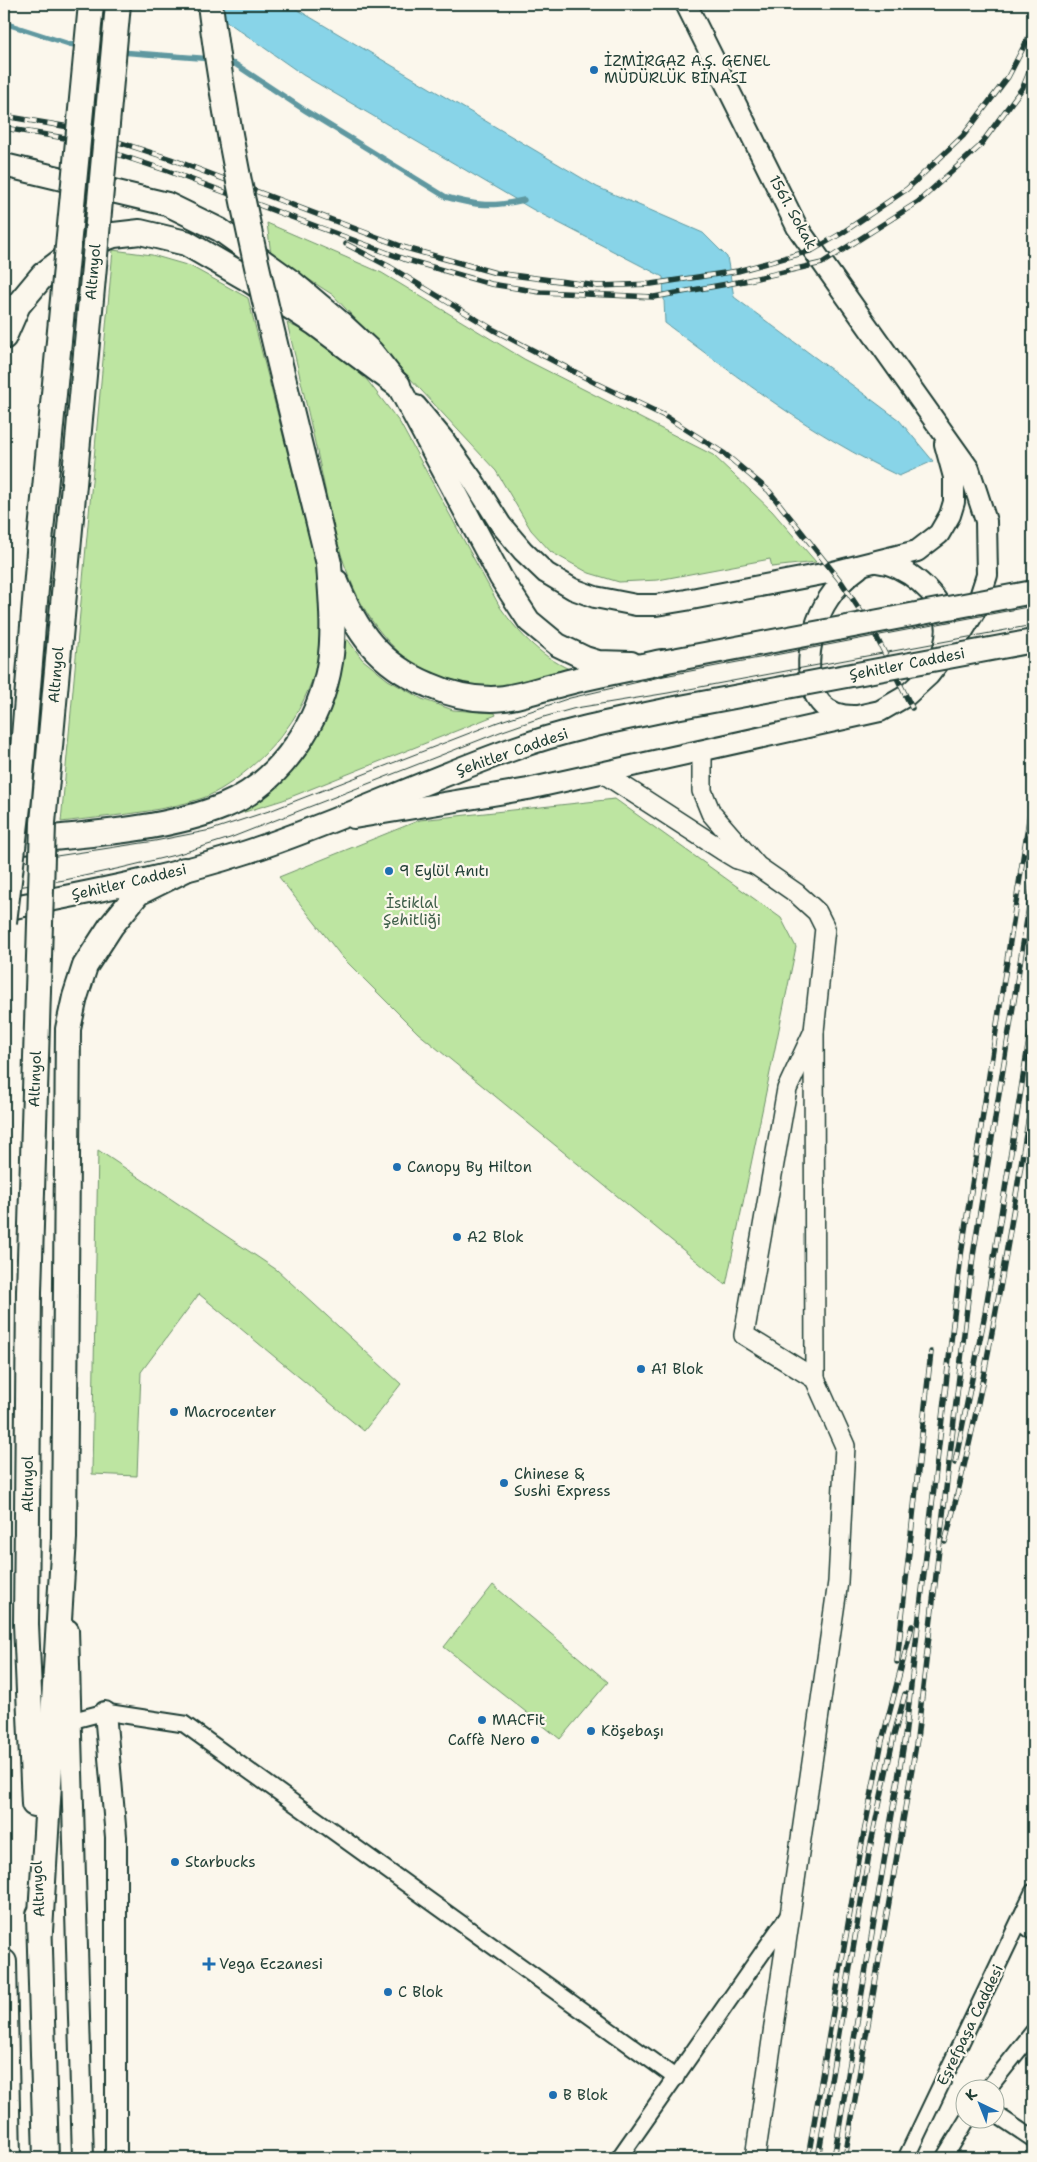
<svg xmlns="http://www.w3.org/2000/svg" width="1037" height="2162" viewBox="0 0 1037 2162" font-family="'Shantell Sans',sans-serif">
	<rect width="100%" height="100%" fill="#fbf7ec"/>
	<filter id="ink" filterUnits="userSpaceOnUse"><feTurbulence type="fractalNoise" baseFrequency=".02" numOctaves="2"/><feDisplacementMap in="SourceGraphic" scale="10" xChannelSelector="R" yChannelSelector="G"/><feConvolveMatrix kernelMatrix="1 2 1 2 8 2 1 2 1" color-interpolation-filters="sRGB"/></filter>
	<g filter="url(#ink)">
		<g fill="#bde5a1" stroke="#6e916a">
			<path d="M 267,223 L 382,273 L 524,359 L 713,455 L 772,511 L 816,562 L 772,567 L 770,559 L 658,580 L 619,582 L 589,573 L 551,552 L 531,530 L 496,471 L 333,295 L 271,255 Z"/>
			<path d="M 113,250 L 152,255 L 190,266 L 248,298 L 321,584 C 321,608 324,644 317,667 C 310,687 300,711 287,728 C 270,753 232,787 203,798 C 158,813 108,816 61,822 Z"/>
			<path d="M 287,323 L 306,332 L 338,355 L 367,380 L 400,423 L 500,607 C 520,635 543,659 576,672 C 537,682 501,694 461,687 C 444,684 427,673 413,664 C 345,612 335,534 318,456 C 308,412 298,367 287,323 Z"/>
			<path d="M 345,640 L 348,640 L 362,659 L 388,680 L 422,699 L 453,710 L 495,713 L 496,715 L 283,800 L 232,816 C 281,782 313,754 334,696 C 340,678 342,658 345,640 Z"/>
			<path d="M 615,799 L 781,918 L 796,947 L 726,1285 L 418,1033 L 342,957 L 279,877 L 420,820 Z"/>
			<path d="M 98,1150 L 277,1270 L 401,1384 L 364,1431 L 199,1294 L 141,1372 L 137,1476 L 92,1474 Z"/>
			<path d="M 493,1585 L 608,1682 L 560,1739 L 444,1647 Z"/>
		</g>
		<path fill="#88d4e8" stroke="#5e98a0" d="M 202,4 L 288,4 L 597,187 L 703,233 L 727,257 L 734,297 L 899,420 L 933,461 L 899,476 C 814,436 740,379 665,323 L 663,277 L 532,209 L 303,75 Z"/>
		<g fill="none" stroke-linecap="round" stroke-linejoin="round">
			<g stroke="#5e98a0" stroke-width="5.5">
				<path d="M 4,23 L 69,44 L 81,46"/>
				<path d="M 120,52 L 213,59"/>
				<path d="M 224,62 L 235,64 L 306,111 L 446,197 C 476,206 494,207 524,200"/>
			</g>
			<g stroke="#1f3d34" stroke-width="19">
				<g id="minor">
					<path d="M 71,1721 L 105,1712 L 184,1724 L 676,2078"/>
					<path d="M 1020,1921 L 1033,1932"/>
					<path d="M 987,2090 L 1033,2032"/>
					<path d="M 994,2113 L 1033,2139"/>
					<path d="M 619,2158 L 788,1916"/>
					<path d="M 906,2158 L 1033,1892"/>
					<path d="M 944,2158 L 967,2120"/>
				</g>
			</g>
			<g stroke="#1f3d34" stroke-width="22">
				<g id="tertiary">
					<path d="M 702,751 L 702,791 L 711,813 L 757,866 L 796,893 L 817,912 L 825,928 L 814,1031 L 815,1379"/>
					<path d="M 603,773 L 722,850 L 737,859 L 756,865"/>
					<path d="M 755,2158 L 838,1582 L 845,1446 L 815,1379 L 744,1335 L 787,1089 L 814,1031"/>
				</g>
			</g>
			<g stroke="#1f3d34" stroke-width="24">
				<g id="secondary">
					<path d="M 416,406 L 444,440 L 472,479 L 501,525 L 523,551 L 546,573 L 573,589 L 595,597 L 636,605 L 656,605 L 686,600 L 833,572 L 917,551 L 939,534 L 950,515 L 954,502 L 954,477 L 945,444"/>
					<path d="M 877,562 C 906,565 939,593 946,621 C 948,632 945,646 941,656"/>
					<path d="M 854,716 C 791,717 806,631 829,598 C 837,585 848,576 859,568"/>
					<path d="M 354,818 L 528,789 L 880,711 L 906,696 L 929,675 L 962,632 L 976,609 L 987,575 L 986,521 L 969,469 L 797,227 L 686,4"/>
					<path d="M 68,1630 L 83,2158"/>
					<path d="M 105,1712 L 116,1837 L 116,2158"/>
				</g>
			</g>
			<g stroke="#1f3d34" stroke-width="26">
				<g id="primary">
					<path d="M 4,165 L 167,204 L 220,230 L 291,281 L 342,324 L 372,352 L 398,385 L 501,578 L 529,621 L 558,645 L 585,658 L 598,662 L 631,663"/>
					<path d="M 4,909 C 85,893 168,878 247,852 C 339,822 425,780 516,748 C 565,730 618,720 670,709"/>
				</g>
			</g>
			<g stroke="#1f3d34" stroke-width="28">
				<g id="trunk">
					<path d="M 4,337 L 18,305 L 43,275 L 80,247 L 114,235 L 140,232 L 186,243 L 245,277 L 315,323 L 398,385"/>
					<path d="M 336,582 C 356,631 378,664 429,685 C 449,694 469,699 491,699 C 515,699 539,689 561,684 C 595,675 628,669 662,662"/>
					<path d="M 4,843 C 72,835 161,832 224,806 C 281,782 321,721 330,662 C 335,630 331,596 329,564"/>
					<path d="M 29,1292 L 26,1624 L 34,1804"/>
					<path d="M 39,1915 L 46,2158"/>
					<path d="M 40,1931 L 64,1538 L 68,1029 L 75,997 L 85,966 L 111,926 L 138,893 L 184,870"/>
					<path d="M 4,1962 L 8,2158"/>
				</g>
			</g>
			<use href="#minor" stroke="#fbf7ec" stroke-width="15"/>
			<use href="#tertiary" stroke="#fbf7ec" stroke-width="19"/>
			<use href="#secondary" stroke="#fbf7ec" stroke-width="20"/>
			<use href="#primary" stroke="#fbf7ec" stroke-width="22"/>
			<use href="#trunk" stroke="#fbf7ec" stroke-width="24"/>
			<g stroke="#1f3d34" stroke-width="1">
				<path d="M 4,864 L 155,841 L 211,830 L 272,810 L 498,722 L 570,698 L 664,676 L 1033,606"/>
				<path d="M 4,889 L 65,880 L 121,868 L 179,854 L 230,838 L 500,732 L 540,718 L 576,708 L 668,693 L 1033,625"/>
			</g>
			<g stroke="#1f3d34" stroke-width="5.5">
				<g id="rail">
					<path d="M 4,116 L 75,128 L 171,159 L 406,248 L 496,273 L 598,286 L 651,284 L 738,271 L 813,250 L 842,233 L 907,189 L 963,136 L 1008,77 L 1033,29"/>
					<path d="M 4,128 L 71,139 L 168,171 L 404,259 L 491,284 L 540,292 L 654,297 L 744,281 L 822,263 L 918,202 L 979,147 L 1023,87 L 1033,63"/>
					<path d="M 346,244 L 390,267 L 494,330 L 596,383 L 665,416 L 725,454 L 769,491 L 842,583 L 873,630 L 912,708"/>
					<path d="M 955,1463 L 985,1314 L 1033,1015"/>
					<path d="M 945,1542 C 985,1394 1008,1243 1033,1092"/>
					<path d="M 897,1662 L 931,1352"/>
					<path d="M 808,2158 L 861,1848 L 882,1741 L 912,1626"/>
					<path d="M 818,2158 L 870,1848 L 894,1735 L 905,1694"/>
					<path d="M 834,2158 L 905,1737 L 961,1255 L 1033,794"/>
					<path d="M 845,2158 L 917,1739 L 973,1256 L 1033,882"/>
				</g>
			</g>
			<use href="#rail" stroke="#fbf7ec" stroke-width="4" stroke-dasharray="11" stroke-linecap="butt"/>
			<g stroke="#1f3d34" stroke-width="26" stroke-linecap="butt">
				<g id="primary-bridge">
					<path d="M 662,662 L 1033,592"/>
					<path d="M 670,709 L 1033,641"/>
				</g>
			</g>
			<g stroke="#1f3d34" stroke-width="28" stroke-linecap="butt">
				<g id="trunk-bridge">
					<path d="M 210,4 C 233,193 284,379 329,564"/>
					<path d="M 4,922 L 19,798 L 39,552 L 91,4"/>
					<path d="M 29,1292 L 43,823 L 118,4"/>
				</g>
			</g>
			<use href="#primary-bridge" stroke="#fbf7ec" stroke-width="22"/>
			<use href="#trunk-bridge" stroke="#fbf7ec" stroke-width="24"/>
		</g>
	</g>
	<g fill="#1f6fb2" stroke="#fbf7ec" stroke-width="2">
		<circle cx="594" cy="70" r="5"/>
		<circle cx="389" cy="871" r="5"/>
		<circle cx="397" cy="1167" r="5"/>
		<circle cx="457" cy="1237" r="5"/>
		<circle cx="641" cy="1369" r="5"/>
		<circle cx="174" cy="1412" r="5"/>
		<circle cx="504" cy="1483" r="5"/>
		<circle cx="482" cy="1720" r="5"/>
		<circle cx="591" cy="1731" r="5"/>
		<circle cx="535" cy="1740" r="5"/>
		<circle cx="175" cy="1862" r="5"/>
		<path d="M206.5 1956.5h5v5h5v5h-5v5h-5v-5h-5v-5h5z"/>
		<circle cx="388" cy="1992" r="5"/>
		<circle cx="553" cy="2095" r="5"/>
	</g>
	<g text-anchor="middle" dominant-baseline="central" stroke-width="4.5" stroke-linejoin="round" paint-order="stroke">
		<g font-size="15" fill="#1f3d34" stroke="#fbf7ec" text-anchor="start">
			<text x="604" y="61">İZMİRGAZ A.Ş. GENEL<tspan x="604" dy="17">MÜDÜRLÜK BİNASI</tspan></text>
			<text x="399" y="871">9 Eylül Anıtı</text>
			<text x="407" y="1167">Canopy By Hilton</text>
			<text x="467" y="1237">A2 Blok</text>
			<text x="651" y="1369">A1 Blok</text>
			<text x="184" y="1412">Macrocenter</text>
			<text x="514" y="1474">Chinese &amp;<tspan x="514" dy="17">Sushi Express</tspan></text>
			<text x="492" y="1720">MACFit</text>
			<text x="601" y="1731">Köşebaşı</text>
			<text x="525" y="1740" text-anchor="end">Caffè Nero</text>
			<text x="185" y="1862">Starbucks</text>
			<text x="219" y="1964">Vega Eczanesi</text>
			<text x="398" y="1992">C Blok</text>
			<text x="563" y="2095">B Blok</text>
		</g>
		<g font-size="15" fill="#1f3d34" stroke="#fbf7ec">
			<text transform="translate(793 212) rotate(61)">1561. Sokak</text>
			<text transform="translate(93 272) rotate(-85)">Altınyol</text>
			<text transform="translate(907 664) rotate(-11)">Şehitler Caddesi</text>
			<text transform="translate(56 675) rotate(-85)">Altınyol</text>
			<text transform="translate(512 752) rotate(-19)">Şehitler Caddesi</text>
			<text transform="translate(129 882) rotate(-13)">Şehitler Caddesi</text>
			<text transform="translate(35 1079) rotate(-88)">Altınyol</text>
			<text transform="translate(28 1484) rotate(-90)">Altınyol</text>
			<text transform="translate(38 1889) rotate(-93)">Altınyol</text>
			<text transform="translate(970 2025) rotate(-64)">Eşrefpaşa Caddesi</text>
		</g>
		<g font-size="15" fill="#3f5f4a" stroke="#fbf7ec">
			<text x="412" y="903">İstiklal<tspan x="412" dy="17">Şehitliği</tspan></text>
		</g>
	</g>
	<rect width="1037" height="2162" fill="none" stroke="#fbf7ec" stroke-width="20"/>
	<rect x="10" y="10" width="1017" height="2142" fill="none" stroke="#1f3d34" stroke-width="2" filter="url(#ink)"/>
	<g transform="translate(980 2104) rotate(317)"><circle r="24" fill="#fbf7ec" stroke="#a3ada2"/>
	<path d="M0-4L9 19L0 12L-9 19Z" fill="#1f6fb2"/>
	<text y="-8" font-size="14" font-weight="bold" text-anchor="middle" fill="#1f3d34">K</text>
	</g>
</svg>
